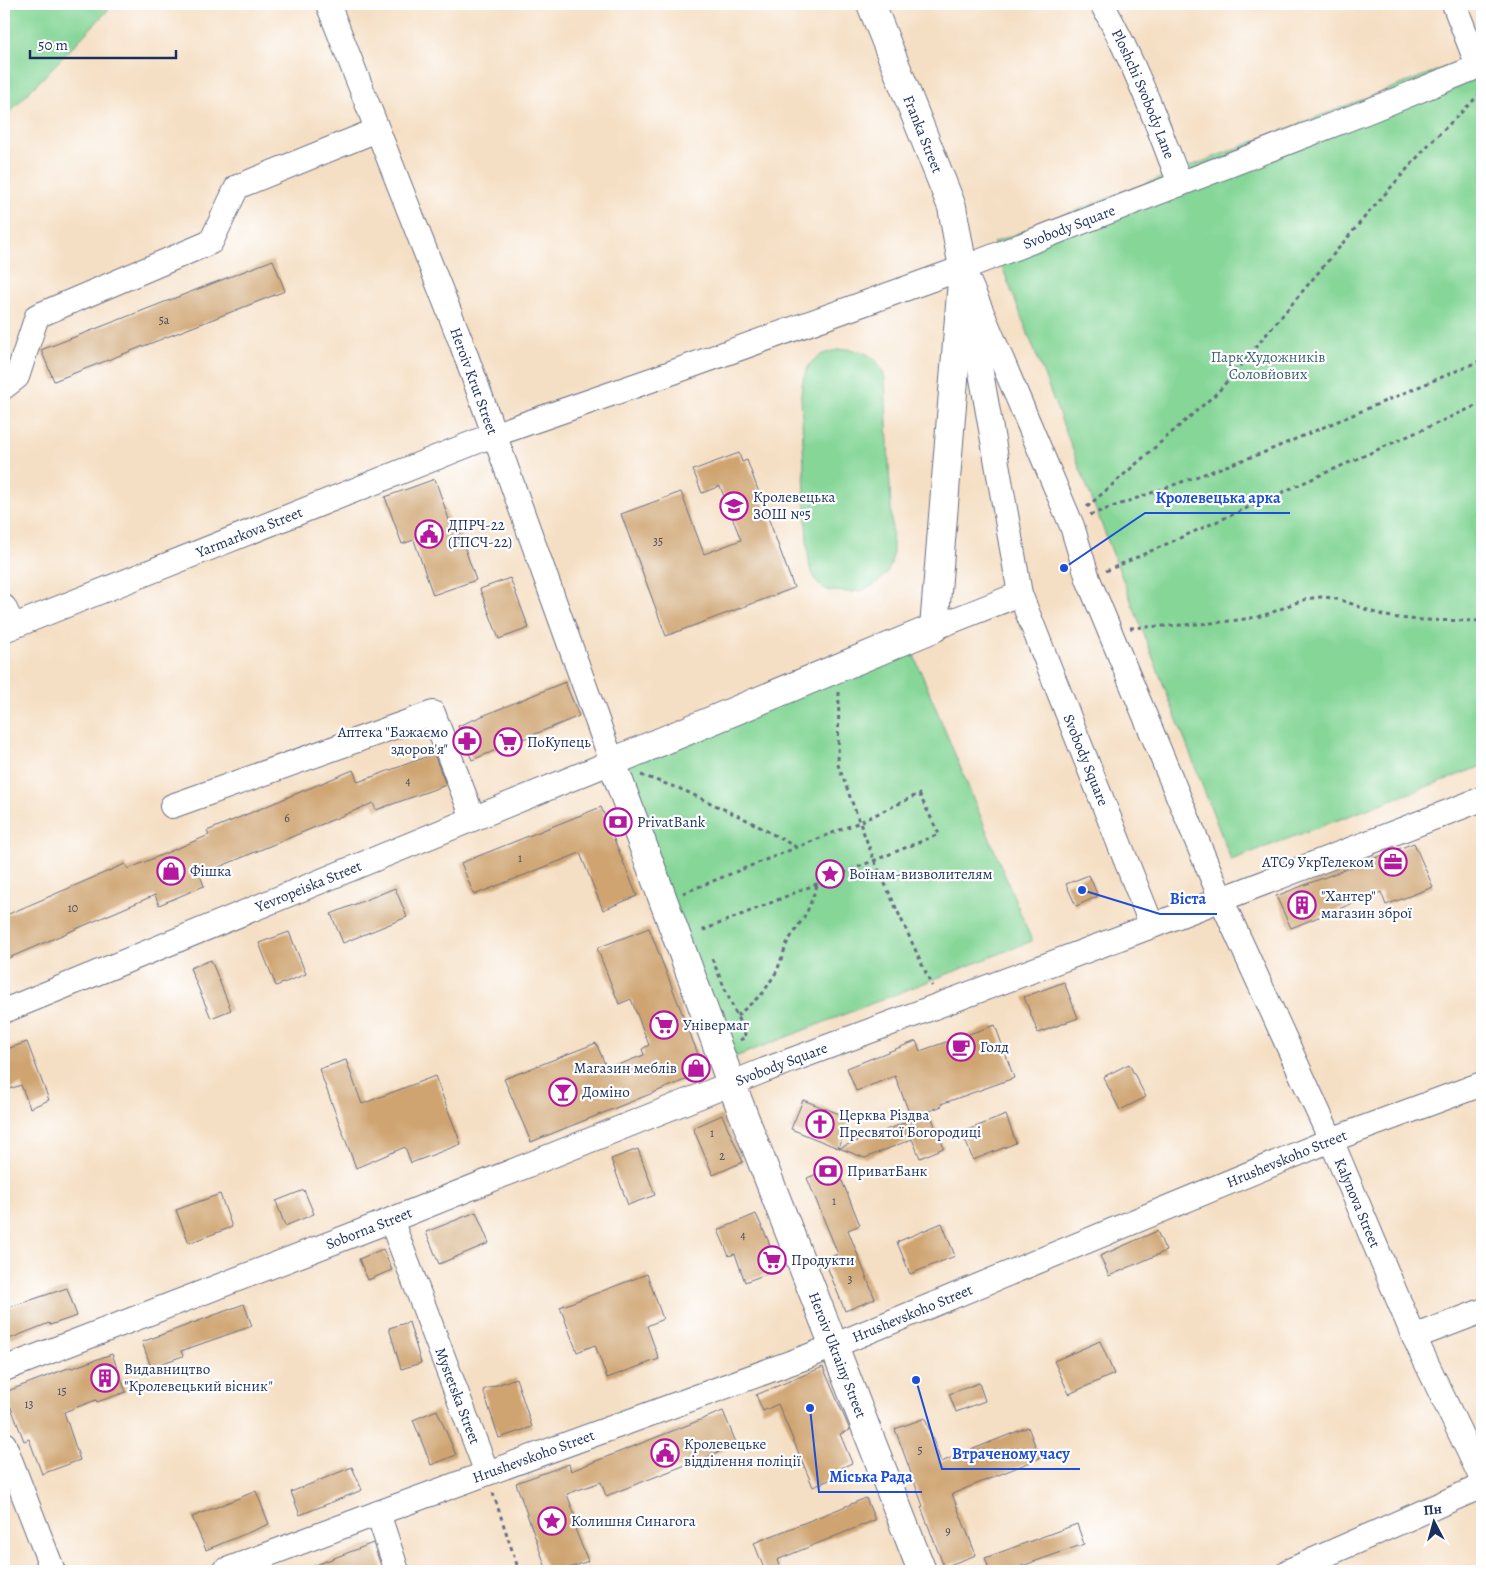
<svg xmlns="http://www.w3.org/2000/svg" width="1486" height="1575" viewBox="0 0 1486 1575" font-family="Alegreya,serif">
	<rect width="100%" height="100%" fill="#fff"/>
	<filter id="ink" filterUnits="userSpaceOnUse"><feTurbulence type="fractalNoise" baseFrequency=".02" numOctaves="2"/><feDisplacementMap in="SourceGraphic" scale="10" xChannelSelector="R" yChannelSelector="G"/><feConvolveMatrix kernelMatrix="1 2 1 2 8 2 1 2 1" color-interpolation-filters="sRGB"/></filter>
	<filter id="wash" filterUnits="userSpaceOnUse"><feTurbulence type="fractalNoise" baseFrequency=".0096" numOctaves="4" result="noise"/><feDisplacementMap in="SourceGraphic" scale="20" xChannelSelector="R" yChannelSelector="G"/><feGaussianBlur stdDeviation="1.12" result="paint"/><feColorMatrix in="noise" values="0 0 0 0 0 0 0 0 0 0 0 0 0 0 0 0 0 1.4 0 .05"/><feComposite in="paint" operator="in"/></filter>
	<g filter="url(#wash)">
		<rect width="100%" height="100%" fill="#f5dfc4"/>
		<g fill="#85d697" stroke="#50827a">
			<path d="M 4,4 L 109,4 L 112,6 L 4,118 Z"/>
			<path d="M 1482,53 L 1482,766 L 1231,860 L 993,243 Z"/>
			<path d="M 847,349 C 868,351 880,359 885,379 L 893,552 L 891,564 L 887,573 L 875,585 L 860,591 L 850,592 L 829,591 L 819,585 L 810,569 L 807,544 L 801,395 C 803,363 816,351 847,349 Z"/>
			<path d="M 911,648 L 1032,941 L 730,1059 L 620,766 Z"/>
		</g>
		<g id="blocks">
			<g fill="#cfa471">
				<path d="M 273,260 L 285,291 L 54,381 L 41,350 Z"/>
				<path d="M 739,453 L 742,462 L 747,460 L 794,588 L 666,636 L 621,514 L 681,492 L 704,554 L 741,540 L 720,486 L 702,493 L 693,470 Z"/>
				<path d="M 435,479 L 452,528 L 457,526 L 476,580 L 433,595 L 414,540 L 402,544 L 385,497 Z"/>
				<path d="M 510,578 L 529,628 L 499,639 L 480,589 Z"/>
				<path d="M 565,682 L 579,716 L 472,760 L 458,726 Z"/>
				<path d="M 434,754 L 446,785 L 376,810 L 373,803 L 200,875 L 204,886 L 159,905 L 155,895 L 4,960 L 4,916 L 125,864 L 128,869 L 209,835 L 207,831 L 353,770 L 358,782 Z"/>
				<path d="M 601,807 L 637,896 L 603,910 L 580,853 L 474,895 L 461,863 Z"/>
				<path d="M 1414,843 L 1433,887 L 1386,905 L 1381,892 L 1291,928 L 1276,896 Z"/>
				<path d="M 1089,875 L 1098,896 L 1076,906 L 1066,884 Z"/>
				<path d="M 395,888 L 407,917 L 343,943 L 331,914 Z"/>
				<path d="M 649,928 L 705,1072 L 531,1142 L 504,1079 L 596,1043 L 607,1069 L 644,1055 L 642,1049 L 649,1045 L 631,999 L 619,1004 L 597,948 Z"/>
				<path d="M 289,932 L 306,974 L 276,986 L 259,943 Z"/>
				<path d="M 211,960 L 231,1010 L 211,1018 L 190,968 Z"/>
				<path d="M 1064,982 L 1078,1018 L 1038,1033 L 1024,997 Z"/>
				<path d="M 995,1025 L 1014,1078 L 941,1104 L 942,1106 L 929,1111 L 944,1148 L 920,1158 L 912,1139 L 865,1158 L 839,1148 L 912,1120 L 895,1076 L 856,1091 L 847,1068 L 916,1041 L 920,1051 Z"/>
				<path d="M 27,1042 L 49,1100 L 30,1108 L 21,1085 L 4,1091 L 4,1050 Z"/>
				<path d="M 346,1060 L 362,1104 L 435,1076 L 461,1144 L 411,1163 L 405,1147 L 356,1168 L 319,1069 Z"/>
				<path d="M 1129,1064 L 1146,1097 L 1120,1110 L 1103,1077 Z"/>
				<path d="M 803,1100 L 850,1118 L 838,1148 L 791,1129 Z"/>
				<path d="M 722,1115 L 743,1162 L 713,1175 L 693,1128 Z"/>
				<path d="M 1006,1115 L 1016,1143 L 973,1160 L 962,1132 Z"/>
				<path d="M 638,1149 L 655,1195 L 628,1205 L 611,1159 Z"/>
				<path d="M 836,1166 L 860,1225 L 848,1230 L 875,1299 L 845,1311 L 824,1259 L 838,1254 L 807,1178 Z"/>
				<path d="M 304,1190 L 314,1214 L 285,1226 L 276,1201 Z"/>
				<path d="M 220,1194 L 232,1227 L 189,1243 L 176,1210 Z"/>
				<path d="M 476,1212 L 489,1243 L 439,1264 L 426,1232 Z"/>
				<path d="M 756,1214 L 768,1240 L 777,1270 L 745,1282 L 735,1254 L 729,1256 L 718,1230 Z"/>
				<path d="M 942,1223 L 955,1256 L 910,1274 L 897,1242 Z"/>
				<path d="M 1157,1231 L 1166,1251 L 1109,1276 L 1100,1256 Z"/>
				<path d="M 383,1249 L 392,1270 L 368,1280 L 359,1259 Z"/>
				<path d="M 647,1274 L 663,1319 L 647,1326 L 659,1359 L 607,1378 L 595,1345 L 577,1352 L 560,1307 Z"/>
				<path d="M 67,1288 L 77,1316 L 50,1325 L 49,1323 L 4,1341 L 4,1309 Z"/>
				<path d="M 244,1304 L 252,1326 L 181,1351 L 183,1356 L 151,1367 L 142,1342 Z"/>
				<path d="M 409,1322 L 421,1363 L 401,1369 L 389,1328 Z"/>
				<path d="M 1100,1341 L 1114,1374 L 1069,1394 L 1054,1361 Z"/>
				<path d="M 112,1354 L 126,1392 L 97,1402 L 96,1400 L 64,1412 L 80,1460 L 42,1474 L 29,1439 L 24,1441 L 5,1392 L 71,1367 L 72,1368 Z"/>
				<path d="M 823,1367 L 850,1430 L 840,1434 L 852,1463 L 841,1468 L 843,1474 L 813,1487 L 778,1404 L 763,1411 L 756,1395 Z"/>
				<path d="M 516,1378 L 532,1427 L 499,1438 L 483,1390 Z"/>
				<path d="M 979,1383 L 985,1401 L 956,1412 L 949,1394 Z"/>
				<path d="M 437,1410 L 456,1455 L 431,1465 L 413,1420 Z"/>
				<path d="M 723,1411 L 737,1445 L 606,1496 L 601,1482 L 567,1494 L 579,1527 L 575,1529 L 588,1561 L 562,1571 L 547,1571 L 516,1483 L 569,1464 L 571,1471 Z"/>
				<path d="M 925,1418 L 941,1462 L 1028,1427 L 1040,1458 L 952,1494 L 976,1555 L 944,1567 L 921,1507 L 923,1506 L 895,1429 Z"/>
				<path d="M 352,1467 L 362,1490 L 300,1515 L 291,1492 Z"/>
				<path d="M 256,1491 L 269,1524 L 206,1550 L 192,1517 Z"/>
				<path d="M 866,1498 L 875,1520 L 777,1560 L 781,1571 L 765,1571 L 754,1543 Z"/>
				<path d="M 1077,1524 L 1084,1544 L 1008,1571 L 990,1571 L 985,1558 Z"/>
				<path d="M 373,1543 L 383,1571 L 303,1571 L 303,1570 Z"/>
			</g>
		</g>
	</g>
	<g filter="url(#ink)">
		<use href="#blocks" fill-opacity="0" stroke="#676d82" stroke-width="1"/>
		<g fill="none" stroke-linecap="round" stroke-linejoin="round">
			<g stroke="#676d82" stroke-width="26">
				<g id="minor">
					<path id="s1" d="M 1102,4 C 1134,61 1157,123 1180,184"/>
					<path d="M 1454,4 L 1478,66"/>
					<path id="s2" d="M 963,268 L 1072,526 L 1088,579 L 1221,899 L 1331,1140 L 1414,1337 L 1482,1479"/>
					<path d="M 970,310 L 1020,594"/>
					<path d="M 4,387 L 17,377 L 37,316 L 211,242 L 237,187 L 377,130"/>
					<path d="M 4,607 L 13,626"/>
					<path id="s3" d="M 4,630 L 493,435 L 654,379 L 963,268 L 1366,112 L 1482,65"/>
					<path d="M 172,806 L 433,713 L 473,818"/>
					<path d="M 1152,926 L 1482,799"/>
					<path id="s4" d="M 4,1011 L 612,762 L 461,342 L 328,4"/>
					<path id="s5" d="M 391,1220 L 487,1473"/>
					<path d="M 1414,1337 L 1482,1311"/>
					<path id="s6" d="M 4,1369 L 391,1220 L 765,1070 L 1152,926 L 1020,594 L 934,628"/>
					<path d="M 4,1444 L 53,1571"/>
					<path d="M 378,1513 L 397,1571"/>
					<path id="s7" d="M 224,1571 L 378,1513 L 809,1356 L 1331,1140 L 1482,1084"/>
					<path d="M 1289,1571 L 1482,1486"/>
				</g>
			</g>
			<g stroke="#676d82" stroke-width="30">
				<g id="major">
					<path id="s8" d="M 871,4 L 952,207 L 963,268 L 934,628 L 612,762 L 731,1083 L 922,1571"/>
				</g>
			</g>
			<g stroke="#676d82" stroke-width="3" stroke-dasharray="4 4" stroke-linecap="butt">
				<path d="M 1087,507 L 1218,392 L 1364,218 L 1430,143 L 1482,92"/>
				<path d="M 1090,515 L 1265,452 L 1482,360"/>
				<path d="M 1106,571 L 1482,403"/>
				<path d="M 1130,628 C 1171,625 1215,625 1256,617 C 1278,613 1297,598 1321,597 C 1342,597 1363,610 1383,615 C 1410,622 1453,620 1482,621"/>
				<path d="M 839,692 L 838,765 L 874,860 L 932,986"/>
				<path d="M 641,775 L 683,790 L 749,821 L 796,847"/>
				<path d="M 683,893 L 860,822 L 919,794 L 939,834 L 699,932"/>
				<path d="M 712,959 L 746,1037 L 740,1040"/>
				<path d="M 737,1016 L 763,993 L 777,971 L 787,943 L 807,912 L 818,883"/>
				<path d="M 493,1493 L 519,1571"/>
			</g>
			<use href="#minor" stroke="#fff" stroke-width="24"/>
			<use href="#major" stroke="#fff" stroke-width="28"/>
		</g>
	</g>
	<defs>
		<g id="school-ring" transform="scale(1.4375)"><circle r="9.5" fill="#fff" stroke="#b5179e" stroke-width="1.5"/><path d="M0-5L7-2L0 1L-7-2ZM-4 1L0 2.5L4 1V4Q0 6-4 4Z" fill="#b5179e"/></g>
		<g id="civic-ring" transform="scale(1.4375)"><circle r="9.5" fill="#fff" stroke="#b5179e" stroke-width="1.5"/><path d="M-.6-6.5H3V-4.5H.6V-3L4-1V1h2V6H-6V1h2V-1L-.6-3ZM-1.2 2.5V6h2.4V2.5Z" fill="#b5179e"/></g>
		<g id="pharmacy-ring" transform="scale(1.4375)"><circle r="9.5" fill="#fff" stroke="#b5179e" stroke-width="1.5"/><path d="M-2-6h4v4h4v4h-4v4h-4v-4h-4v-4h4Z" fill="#b5179e"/></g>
		<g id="supermarket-ring" transform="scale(1.4375)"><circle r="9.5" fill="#fff" stroke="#b5179e" stroke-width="1.5"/><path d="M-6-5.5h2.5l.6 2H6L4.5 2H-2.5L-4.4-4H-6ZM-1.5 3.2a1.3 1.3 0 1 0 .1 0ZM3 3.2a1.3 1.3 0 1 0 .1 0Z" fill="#b5179e"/></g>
		<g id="bank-ring" transform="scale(1.4375)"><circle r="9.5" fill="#fff" stroke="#b5179e" stroke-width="1.5"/><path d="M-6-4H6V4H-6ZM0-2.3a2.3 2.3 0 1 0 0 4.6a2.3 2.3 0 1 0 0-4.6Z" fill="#b5179e"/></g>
		<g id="office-ring" transform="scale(1.4375)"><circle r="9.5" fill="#fff" stroke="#b5179e" stroke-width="1.5"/><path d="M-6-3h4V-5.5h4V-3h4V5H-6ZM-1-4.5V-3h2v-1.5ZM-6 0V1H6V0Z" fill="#b5179e"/></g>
		<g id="shop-ring" transform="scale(1.4375)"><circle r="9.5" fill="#fff" stroke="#b5179e" stroke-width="1.5"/><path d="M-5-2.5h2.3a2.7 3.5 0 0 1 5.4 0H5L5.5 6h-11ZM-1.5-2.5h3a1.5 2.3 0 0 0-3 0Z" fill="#b5179e"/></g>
		<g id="sight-ring" transform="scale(1.4375)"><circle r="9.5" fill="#fff" stroke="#b5179e" stroke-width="1.5"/><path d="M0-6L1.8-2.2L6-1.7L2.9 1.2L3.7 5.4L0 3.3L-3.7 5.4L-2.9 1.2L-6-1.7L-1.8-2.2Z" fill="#b5179e"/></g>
		<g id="building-ring" transform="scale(1.4375)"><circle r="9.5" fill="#fff" stroke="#b5179e" stroke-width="1.5"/><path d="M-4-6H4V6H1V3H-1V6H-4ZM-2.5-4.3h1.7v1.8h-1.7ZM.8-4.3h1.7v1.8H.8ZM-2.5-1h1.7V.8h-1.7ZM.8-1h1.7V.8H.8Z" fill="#b5179e"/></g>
		<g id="cafe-ring" transform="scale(1.4375)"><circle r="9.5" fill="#fff" stroke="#b5179e" stroke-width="1.5"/><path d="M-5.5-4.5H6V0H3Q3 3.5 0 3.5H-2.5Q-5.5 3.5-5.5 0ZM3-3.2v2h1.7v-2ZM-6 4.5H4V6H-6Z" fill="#b5179e"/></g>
		<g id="bar-ring" transform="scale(1.4375)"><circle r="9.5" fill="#fff" stroke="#b5179e" stroke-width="1.5"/><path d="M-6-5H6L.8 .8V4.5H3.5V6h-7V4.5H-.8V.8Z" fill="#b5179e"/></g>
		<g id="church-ring" transform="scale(1.4375)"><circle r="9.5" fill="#fff" stroke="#b5179e" stroke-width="1.5"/><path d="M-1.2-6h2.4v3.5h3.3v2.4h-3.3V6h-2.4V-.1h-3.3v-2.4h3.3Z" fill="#b5179e"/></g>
	</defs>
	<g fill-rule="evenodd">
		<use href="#school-ring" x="734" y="506"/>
		<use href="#civic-ring" x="429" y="534"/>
		<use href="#pharmacy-ring" x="467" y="741"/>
		<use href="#supermarket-ring" x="508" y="742"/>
		<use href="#bank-ring" x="618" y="822"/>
		<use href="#office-ring" x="1393" y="862"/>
		<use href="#shop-ring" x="171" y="871"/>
		<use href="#sight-ring" x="830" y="874"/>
		<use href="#building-ring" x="1302" y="905"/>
		<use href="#supermarket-ring" x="664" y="1025"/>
		<use href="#cafe-ring" x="961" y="1047"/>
		<use href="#shop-ring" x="696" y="1068"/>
		<use href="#bar-ring" x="563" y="1092"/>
		<use href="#church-ring" x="820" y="1124"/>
		<use href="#bank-ring" x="828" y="1171"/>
		<use href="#supermarket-ring" x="772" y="1260"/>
		<use href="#building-ring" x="105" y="1378"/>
		<use href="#civic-ring" x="665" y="1453"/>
		<use href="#sight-ring" x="552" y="1521"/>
	</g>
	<g text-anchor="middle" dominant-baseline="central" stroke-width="4.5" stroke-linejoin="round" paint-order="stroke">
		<g font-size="12" fill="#484c63">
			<text x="164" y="320">5а</text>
			<text x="658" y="541">35</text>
			<text x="408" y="781">4</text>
			<text x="287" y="818">6</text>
			<text x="520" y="858">1</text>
			<text x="73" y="908">10</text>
			<text x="712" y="1133">1</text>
			<text x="722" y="1156">2</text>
			<text x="834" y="1201">1</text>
			<text x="743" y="1235">4</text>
			<text x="850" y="1279">3</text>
			<text x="62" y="1391">15</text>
			<text x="29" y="1404">13</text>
			<text x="920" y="1450">5</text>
			<text x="948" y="1531">9</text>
		</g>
		<g font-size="15" fill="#1b2f5e" stroke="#fff">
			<text stroke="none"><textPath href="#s1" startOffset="99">Ploshchi Svobody Lane</textPath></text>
			<text stroke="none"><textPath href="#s8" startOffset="140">Franka Street</textPath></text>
			<text stroke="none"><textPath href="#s3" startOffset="1139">Svobody Square</textPath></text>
			<text transform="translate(474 381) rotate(70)">Heroiv Krut Street</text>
			<text stroke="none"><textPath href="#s3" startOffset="264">Yarmarkova Street</textPath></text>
			<text transform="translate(1086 760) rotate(68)">Svobody Square</text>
			<text stroke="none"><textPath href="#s4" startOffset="329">Yevropeiska Street</textPath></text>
			<text stroke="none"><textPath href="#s6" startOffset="835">Svobody Square</textPath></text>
			<text stroke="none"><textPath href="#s7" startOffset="1140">Hrushevskoho Street</textPath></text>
			<text stroke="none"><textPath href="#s2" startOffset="1015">Kalynova Street</textPath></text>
			<text stroke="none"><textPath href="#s6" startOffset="391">Soborna Street</textPath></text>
			<text stroke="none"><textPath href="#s7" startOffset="735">Hrushevskoho Street</textPath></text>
			<text stroke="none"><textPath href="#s8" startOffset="1625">Heroiv Ukrainy Street</textPath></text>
			<text stroke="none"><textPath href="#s5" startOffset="188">Mystetska Street</textPath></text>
			<text stroke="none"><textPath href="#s7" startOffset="330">Hrushevskoho Street</textPath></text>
		</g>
		<g font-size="15" fill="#3b616f" stroke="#fff">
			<text x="1268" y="357">Парк Художників<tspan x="1268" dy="17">Соловйових</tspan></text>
		</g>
		<g font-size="15" fill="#1b2f5e" stroke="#fff" text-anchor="start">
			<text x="753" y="497">Кролевецька<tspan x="753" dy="17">ЗОШ №5</tspan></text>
			<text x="448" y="525">ДПРЧ-22<tspan x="448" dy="17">(ГПСЧ-22)</tspan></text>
			<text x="448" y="732" text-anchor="end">Аптека "Бажаємо<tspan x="448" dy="17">здоров'я"</tspan></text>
			<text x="527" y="742">ПоКупець</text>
			<text x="637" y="822">PrivatBank</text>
			<text x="1374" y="862" text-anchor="end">АТС9 УкрТелеком</text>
			<text x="190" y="871">Фішка</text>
			<text x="849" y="874">Воїнам-визволителям</text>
			<text x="1321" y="896">"Хантер"<tspan x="1321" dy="17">магазин зброї</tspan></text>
			<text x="683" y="1025">Універмаг</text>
			<text x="980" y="1047">Голд</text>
			<text x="677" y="1068" text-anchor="end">Магазин меблів</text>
			<text x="582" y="1092">Доміно</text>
			<text x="839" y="1115">Церква Різдва<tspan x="839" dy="17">Пресвятої Богородиці</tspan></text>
			<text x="847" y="1171">ПриватБанк</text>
			<text x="791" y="1260">Продукти</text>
			<text x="124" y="1369">Видавництво<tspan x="124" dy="17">"Кролевецький вісник"</tspan></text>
			<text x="684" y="1444">Кролевецьке<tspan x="684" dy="17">відділення поліції</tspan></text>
			<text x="571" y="1521">Колишня Синагога</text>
		</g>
	</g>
	<path fill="none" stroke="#1d4ed8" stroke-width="2" d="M1064 568L1145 513H1290M1082 890L1160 914H1217M916 1380L942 1469H1080M810 1408L819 1492H922"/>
	<g fill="#1d4ed8" stroke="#fff" stroke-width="2">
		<circle cx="1064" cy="568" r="5"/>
		<circle cx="1082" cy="890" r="5"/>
		<circle cx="916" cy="1380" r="5"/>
		<circle cx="810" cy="1408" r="5"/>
	</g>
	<g font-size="16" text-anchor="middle" font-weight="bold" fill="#1d4ed8" stroke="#fff" stroke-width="4.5" stroke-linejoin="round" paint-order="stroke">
		<text x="1218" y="503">Кролевецька арка</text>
		<text x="1188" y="904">Віста</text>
		<text x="1011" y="1459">Втраченому часу</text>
		<text x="871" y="1482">Міська Рада</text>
	</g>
	<rect width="1486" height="1575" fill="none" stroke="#fff" stroke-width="20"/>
	<g transform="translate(1434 1522) rotate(354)" stroke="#ffffff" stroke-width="4" paint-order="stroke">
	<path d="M0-4L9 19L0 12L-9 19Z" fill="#1b2f5e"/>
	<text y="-8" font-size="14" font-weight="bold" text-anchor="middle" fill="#1b2f5e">Пн</text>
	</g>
	<path d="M30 50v8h146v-8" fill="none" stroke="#1b2f5e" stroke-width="2.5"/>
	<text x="38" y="50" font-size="15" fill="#1b2f5e" stroke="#ffffff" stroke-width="4" paint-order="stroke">50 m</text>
</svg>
